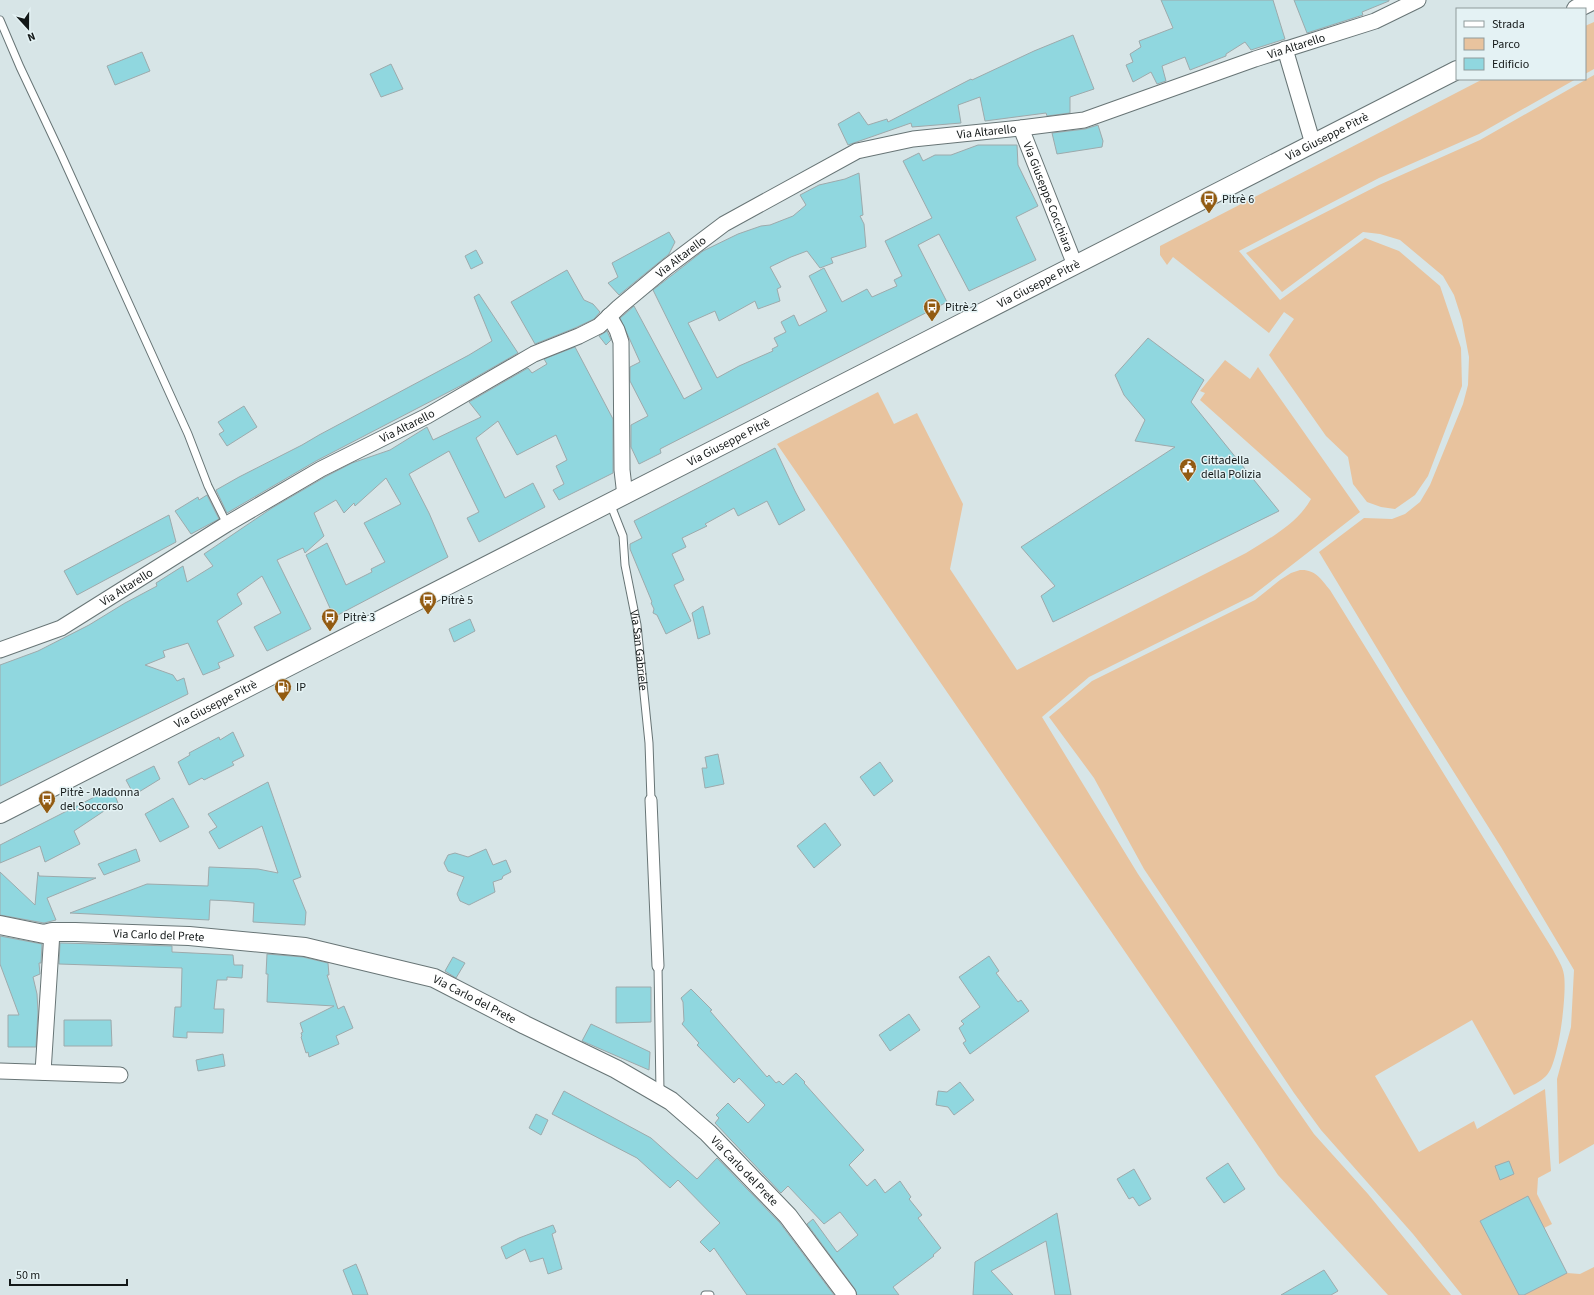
<svg xmlns="http://www.w3.org/2000/svg" width="1594" height="1295" viewBox="0 0 1594 1295" font-family="'Source Sans 3',sans-serif">
	<rect width="100%" height="100%" fill="#d7e5e7"/>
	<g fill="#e8c39e">
		<path d="M 1594,22 L 1594,69 L 1585,74 L 1585,26 Z"/>
		<path d="M 1594,75 L 1594,1144 L 1559,1164 L 1557,1079 L 1571,1027 L 1574,970 L 1501,847 L 1404,693 L 1319,552 L 1364,518 L 1392,519 L 1405,514 L 1420,502 L 1430,485 L 1463,404 L 1468,385 L 1469,357 L 1462,320 L 1454,295 L 1443,276 L 1400,240 L 1380,234 L 1363,232 L 1282,292 L 1246,253 L 1379,185 L 1480,140 Z"/>
		<path d="M 1483,79 L 1576,79 L 1479,134 L 1379,178 L 1239,251 L 1280,300 L 1365,238 L 1399,251 L 1440,286 L 1461,348 L 1462,386 L 1428,476 L 1415,495 L 1395,509 L 1381,507 L 1367,502 L 1353,484 L 1348,457 L 1326,436 L 1269,355 L 1294,319 L 1284,312 L 1269,333 L 1173,257 L 1167,265 L 1160,255 L 1160,246 Z"/>
		<path d="M 1225,360 L 1250,379 L 1258,367 L 1360,512 L 1252,596 L 1089,677 L 1042,717 L 1138,874 L 1257,1052 L 1314,1134 L 1368,1194 L 1451,1295 L 1388,1295 L 1278,1175 L 777,444 L 878,392 L 894,424 L 917,413 L 963,504 L 950,569 L 1017,670 L 1246,553 C 1270,538 1297,524 1311,499 L 1200,400 L 1205,393 L 1200,391 Z"/>
		<path d="M 1300,570 C 1315,569 1321,579 1330,590 L 1553,950 C 1557,958 1563,966 1564,975 C 1567,992 1559,1065 1546,1076 C 1538,1084 1524,1089 1514,1095 L 1472,1020 L 1375,1076 L 1419,1152 L 1474,1121 L 1477,1129 L 1545,1089 L 1551,1171 L 1538,1178 L 1537,1194 L 1552,1224 L 1544,1228 L 1527,1197 L 1480,1221 L 1519,1295 L 1462,1295 L 1413,1234 L 1321,1130 L 1294,1093 L 1144,869 L 1094,778 L 1049,717 L 1092,681 L 1255,600 L 1280,580 L 1291,573 Z"/>
		<path d="M 1594,1267 L 1594,1295 L 1524,1295 L 1567,1273 L 1580,1274 Z"/>
	</g>
	<g fill="#90d7df" stroke="#9daaac">
		<path d="M 1161,0 L 1273,0 L 1285,39 L 1251,50 L 1245,42 L 1226,54 L 1226,56 L 1190,70 L 1185,57 L 1162,66 L 1166,81 L 1157,84 L 1151,72 L 1133,82 L 1126,65 L 1133,62 L 1130,54 L 1141,47 L 1139,41 L 1173,28 Z"/>
		<path d="M 1294,0 L 1389,0 L 1389,1 L 1362,12 L 1363,15 L 1307,33 Z"/>
		<path d="M 1073,35 L 1094,89 L 1070,97 L 1070,113 L 1047,116 L 1046,113 L 985,121 L 980,97 L 958,105 L 961,123 L 912,127 L 911,123 L 848,145 L 838,124 L 859,112 L 868,125 L 887,119 L 888,122 L 971,79 L 972,80 L 1034,51 Z"/>
		<path d="M 142,52 L 150,71 L 115,85 L 107,66 Z"/>
		<path d="M 391,64 L 403,89 L 381,97 L 370,74 Z"/>
		<path d="M 1098,125 L 1103,141 L 1102,147 L 1057,154 L 1052,133 L 1085,129 Z"/>
		<path d="M 978,145 L 1017,145 L 1018,165 L 1038,206 L 1016,217 L 1036,260 L 969,291 L 939,234 L 918,245 L 947,302 L 660,449 L 661,453 L 639,464 L 631,447 L 631,425 L 648,416 L 630,381 L 630,367 L 640,362 L 620,318 L 625,314 L 634,306 L 684,399 L 702,389 L 653,290 L 703,251 L 738,234 L 761,226 L 770,225 L 793,216 L 806,205 L 800,195 L 819,185 L 845,179 L 859,173 L 863,215 L 860,216 L 864,224 L 866,247 L 831,258 L 833,263 L 820,268 L 807,251 L 791,257 L 770,267 L 781,287 L 777,289 L 780,301 L 758,309 L 755,301 L 719,321 L 715,311 L 688,323 L 717,378 L 739,366 L 773,351 L 772,349 L 778,346 L 774,338 L 786,332 L 781,322 L 794,315 L 799,326 L 827,311 L 809,276 L 824,268 L 842,302 L 867,289 L 872,297 L 897,286 L 894,280 L 902,276 L 885,241 L 932,218 L 903,161 L 919,153 L 923,161 L 935,155 L 951,155 Z"/>
		<path d="M 669,232 L 675,242 L 669,254 L 619,295 L 608,283 L 618,277 L 612,263 Z"/>
		<path d="M 476,250 L 483,263 L 471,269 L 465,256 Z"/>
		<path d="M 567,270 L 584,300 L 593,304 L 600,312 L 594,319 L 575,328 L 535,344 L 511,302 Z"/>
		<path d="M 479,294 L 518,353 L 464,384 L 316,461 L 227,513 L 216,490 L 239,477 L 302,445 L 319,435 L 469,355 L 492,341 L 474,297 Z"/>
		<path d="M 607,331 L 611,340 L 606,345 L 599,336 Z"/>
		<path d="M 1148,338 L 1204,380 L 1191,402 L 1279,511 L 1053,622 L 1041,596 L 1055,586 L 1021,547 L 1175,447 L 1135,441 L 1145,420 L 1124,395 L 1115,375 Z"/>
		<path d="M 575,347 L 613,419 L 613,473 L 559,500 L 553,490 L 564,484 L 556,466 L 567,460 L 556,435 L 517,455 L 498,421 L 476,438 L 505,498 L 533,483 L 545,507 L 479,542 L 467,518 L 479,512 L 449,451 L 409,474 L 429,513 L 448,557 L 334,617 L 306,555 L 327,543 L 346,585 L 372,572 L 371,569 L 385,562 L 364,523 L 401,504 L 386,478 L 355,506 L 354,503 L 344,513 L 336,500 L 314,513 L 324,536 L 305,553 L 303,548 L 277,560 L 311,629 L 267,651 L 254,627 L 281,613 L 262,576 L 237,594 L 242,604 L 217,621 L 234,656 L 218,663 L 220,668 L 203,675 L 188,643 L 163,651 L 165,657 L 145,665 L 173,675 L 177,681 L 184,678 L 188,694 L 0,786 L 0,665 L 38,651 L 89,625 L 125,603 L 157,586 L 156,583 L 183,566 L 187,582 L 213,566 L 204,554 L 272,508 L 325,477 L 352,463 L 390,450 L 427,427 L 433,440 L 481,417 L 469,402 L 528,368 L 532,373 L 547,364 L 544,359 Z"/>
		<path d="M 244,406 L 257,427 L 227,446 L 219,434 L 224,431 L 218,422 Z"/>
		<path d="M 775,448 L 795,491 L 805,510 L 779,525 L 767,501 L 738,516 L 734,508 L 705,524 L 707,526 L 682,538 L 686,547 L 672,554 L 684,580 L 674,585 L 691,621 L 666,634 L 657,615 L 653,613 L 654,609 L 651,603 L 652,602 L 630,549 L 630,544 L 642,538 L 634,521 Z"/>
		<path d="M 207,495 L 219,519 L 191,534 L 175,511 L 198,497 L 199,500 Z"/>
		<path d="M 169,515 L 176,542 L 77,595 L 64,571 Z"/>
		<path d="M 703,606 L 710,634 L 698,639 L 692,613 Z"/>
		<path d="M 470,619 L 475,631 L 454,642 L 449,629 Z"/>
		<path d="M 233,732 L 244,756 L 232,762 L 234,765 L 204,780 L 202,778 L 189,785 L 178,762 L 190,755 L 189,753 L 219,737 L 220,740 Z"/>
		<path d="M 718,754 L 724,784 L 705,788 L 702,768 L 707,768 L 705,757 Z"/>
		<path d="M 880,762 L 893,781 L 874,796 L 860,777 Z"/>
		<path d="M 154,766 L 160,779 L 134,795 L 126,780 Z"/>
		<path d="M 268,782 L 301,877 L 293,880 L 306,912 L 305,925 L 253,922 L 254,903 L 231,901 L 210,900 L 209,920 L 70,913 L 147,884 L 208,886 L 209,867 L 258,869 L 278,873 L 262,826 L 219,849 L 209,832 L 217,827 L 208,814 Z"/>
		<path d="M 112,788 L 118,803 L 110,807 L 74,831 L 80,844 L 45,862 L 40,846 L 0,863 L 0,845 Z"/>
		<path d="M 173,798 L 189,827 L 160,842 L 145,814 Z"/>
		<path d="M 825,823 L 841,845 L 814,868 L 797,846 Z"/>
		<path d="M 136,849 L 140,861 L 104,875 L 98,864 Z"/>
		<path d="M 486,849 L 493,865 L 506,860 L 511,872 L 503,876 L 502,879 L 493,882 L 495,892 L 469,905 L 460,901 L 457,894 L 464,877 L 448,871 L 444,863 L 448,855 L 455,853 L 468,857 Z"/>
		<path d="M 0,872 L 35,905 L 38,872 L 39,876 L 96,878 L 47,898 L 56,920 L 44,923 L 0,915 Z"/>
		<path d="M 0,936 L 42,944 L 41,963 L 39,963 L 40,974 L 33,977 L 37,994 L 38,1012 L 36,1047 L 8,1047 L 8,1015 L 19,1015 L 0,964 Z"/>
		<path d="M 60,943 L 172,946 L 172,952 L 233,955 L 234,965 L 243,965 L 242,978 L 227,977 L 227,980 L 217,980 L 214,1009 L 224,1009 L 223,1033 L 187,1032 L 187,1038 L 173,1037 L 175,1007 L 181,1007 L 182,968 L 59,964 Z"/>
		<path d="M 267,954 L 303,957 L 328,963 L 329,975 L 327,975 L 338,1009 L 344,1006 L 353,1028 L 336,1036 L 339,1044 L 309,1057 L 308,1052 L 306,1053 L 301,1037 L 302,1036 L 301,1033 L 303,1032 L 300,1023 L 334,1006 L 267,1002 L 268,974 L 266,974 Z"/>
		<path d="M 989,956 L 999,971 L 996,973 L 1018,1002 L 1021,1000 L 1029,1011 L 970,1054 L 963,1043 L 966,1041 L 959,1028 L 964,1024 L 961,1021 L 980,1007 L 959,977 Z"/>
		<path d="M 453,957 L 465,963 L 456,978 L 445,971 Z"/>
		<path d="M 616,987 L 651,987 L 651,1022 L 616,1023 Z"/>
		<path d="M 691,989 L 712,1010 L 710,1011 L 767,1077 L 769,1075 L 776,1083 L 779,1081 L 783,1085 L 796,1073 L 805,1082 L 804,1083 L 864,1150 L 849,1165 L 867,1186 L 875,1179 L 885,1193 L 900,1181 L 911,1197 L 909,1199 L 922,1215 L 918,1218 L 941,1248 L 933,1255 L 934,1256 L 893,1287 L 899,1295 L 857,1295 L 855,1289 L 807,1224 L 813,1219 L 837,1252 L 858,1235 L 840,1212 L 824,1224 L 788,1186 L 781,1193 L 715,1123 L 719,1118 L 716,1115 L 728,1103 L 748,1123 L 765,1105 L 739,1078 L 734,1083 L 697,1045 L 699,1043 L 682,1024 L 684,1021 L 683,1002 L 681,998 Z"/>
		<path d="M 909,1014 L 920,1030 L 890,1051 L 879,1035 Z"/>
		<path d="M 64,1020 L 111,1020 L 112,1046 L 64,1046 Z"/>
		<path d="M 591,1024 L 650,1052 L 649,1070 L 582,1041 Z"/>
		<path d="M 223,1054 L 225,1066 L 198,1071 L 196,1060 Z"/>
		<path d="M 960,1082 L 974,1100 L 954,1115 L 948,1107 L 936,1105 L 938,1091 L 947,1092 Z"/>
		<path d="M 564,1091 L 651,1138 L 697,1179 L 717,1158 L 780,1223 L 834,1295 L 747,1295 L 714,1248 L 710,1252 L 700,1242 L 720,1223 L 678,1180 L 670,1188 L 637,1158 L 552,1114 Z"/>
		<path d="M 536,1114 L 548,1120 L 541,1135 L 529,1128 Z"/>
		<path d="M 1509,1161 L 1514,1174 L 1500,1180 L 1495,1166 Z"/>
		<path d="M 1228,1163 L 1245,1189 L 1224,1203 L 1206,1178 Z"/>
		<path d="M 1134,1169 L 1151,1199 L 1139,1206 L 1133,1197 L 1129,1199 L 1117,1179 Z"/>
		<path d="M 1528,1196 L 1567,1273 L 1524,1295 L 1519,1295 L 1480,1221 Z"/>
		<path d="M 1057,1213 L 1071,1295 L 1055,1295 L 1046,1241 L 991,1271 L 1013,1295 L 973,1295 L 975,1262 Z"/>
		<path d="M 553,1225 L 556,1232 L 552,1234 L 562,1269 L 548,1274 L 543,1258 L 530,1262 L 525,1249 L 506,1259 L 501,1247 L 519,1238 Z"/>
		<path d="M 356,1264 L 361,1276 L 368,1295 L 353,1295 L 343,1270 Z"/>
		<path d="M 1324,1270 L 1338,1291 L 1331,1295 L 1281,1295 Z"/>
	</g>
	<g fill="none" stroke-linecap="round" stroke-linejoin="round">
		<g stroke="#687576" stroke-width="9">
			<g id="service">
				<path d="M 0,20 L 20,67 L 61,154 L 188,434 L 208,486 L 227,524"/>
				<path id="s1" d="M 610,503 L 623,536 L 625,565 L 637,625 L 649,743 L 651,800"/>
				<path d="M 658,966 L 660,1092"/>
				<path d="M 705,1295 L 710,1295"/>
			</g>
		</g>
		<g stroke="#687576" stroke-width="13">
			<path id="pedestrian" d="M 651,800 L 658,966"/>
		</g>
		<g stroke="#687576" stroke-width="17">
			<g id="minor">
				<path d="M 1285,49 L 1313,144"/>
				<path id="s2" d="M 1021,128 L 1075,265"/>
				<path d="M 609,316 L 617,330 L 621,342 L 622,470 L 625,496"/>
				<path id="s3" d="M 0,650 L 61,628 L 227,524 L 321,469 L 427,416 L 534,354 L 579,336 L 599,326 L 619,307 L 667,267 L 724,224 L 857,151 L 913,139 L 1021,128 L 1084,120 L 1255,59 L 1375,21 L 1418,0"/>
				<path d="M 0,1071 L 120,1075"/>
				<path d="M 43,1072 L 52,932"/>
			</g>
		</g>
		<g stroke="#687576" stroke-width="20">
			<g id="tertiary">
				<path d="M 1576,9 L 1594,0"/>
				<path id="s4" d="M 0,814 L 1457,70"/>
				<path id="s5" d="M 0,925 L 44,934 L 52,932 L 75,932 L 189,936 L 305,947 L 434,978 L 525,1025 L 616,1069 L 671,1101 L 708,1133 L 788,1216 L 847,1295"/>
			</g>
		</g>
		<use href="#service" stroke="#fff" stroke-width="7"/>
		<use href="#pedestrian" stroke="#fff" stroke-width="11"/>
		<use href="#minor" stroke="#fff" stroke-width="15"/>
		<use href="#tertiary" stroke="#fff" stroke-width="18"/>
	</g>
	<defs>
		<g id="bus-pin" transform="scale(0.9)"><path d="M0 17L-7.5 6A9.5 9.5 0 1 1 7.5 6Z" fill="#925b12" stroke="#e4f2f4"/><path d="M-5-6H5V4H4V6H2V4H-2V6H-4V4H-5ZM-3.5-4V0h7V-4ZM-3.5 1.2v1.5H-2V1.2ZM2 1.2v1.5H3.5V1.2Z" fill="#fff"/></g>
		<g id="civic-pin" transform="scale(0.9)"><path d="M0 17L-7.5 6A9.5 9.5 0 1 1 7.5 6Z" fill="#925b12" stroke="#e4f2f4"/><path d="M-.6-6.5H3V-4.5H.6V-3L4-1V1h2V6H-6V1h2V-1L-.6-3ZM-1.2 2.5V6h2.4V2.5Z" fill="#fff"/></g>
		<g id="fuel-pin" transform="scale(0.9)"><path d="M0 17L-7.5 6A9.5 9.5 0 1 1 7.5 6Z" fill="#925b12" stroke="#e4f2f4"/><path d="M-5.5-6h7V0h2V4h1.3V-2.5L3-4.5l.8-.8L6-3V5H2.5V1h-1V6h-7ZM-4.2-4.7v3.2H.2V-4.7Z" fill="#fff"/></g>
	</defs>
	<g fill-rule="evenodd">
		<use href="#bus-pin" x="1209" y="199"/>
		<use href="#bus-pin" x="932" y="307"/>
		<use href="#civic-pin" x="1188" y="467"/>
		<use href="#bus-pin" x="428" y="600"/>
		<use href="#bus-pin" x="330" y="617"/>
		<use href="#fuel-pin" x="283" y="687"/>
		<use href="#bus-pin" x="47" y="799"/>
	</g>
	<g text-anchor="middle" dominant-baseline="central" stroke-width="3" stroke-linejoin="round" paint-order="stroke">
		<g font-size="12" fill="#131818" stroke="#e4f2f4">
			<text stroke="none"><textPath href="#s3" startOffset="1450">Via Altarello</textPath></text>
			<text stroke="none"><textPath href="#s3" startOffset="1127">Via Altarello</textPath></text>
			<text stroke="none"><textPath href="#s4" startOffset="1490">Via Giuseppe Pitrè</textPath></text>
			<text stroke="none"><textPath href="#s2" startOffset="74">Via Giuseppe Cocchiara</textPath></text>
			<text stroke="none"><textPath href="#s3" startOffset="790">Via Altarello</textPath></text>
			<text stroke="none"><textPath href="#s4" startOffset="1166">Via Giuseppe Pitrè</textPath></text>
			<text stroke="none"><textPath href="#s3" startOffset="466">Via Altarello</textPath></text>
			<text stroke="none"><textPath href="#s4" startOffset="818">Via Giuseppe Pitrè</textPath></text>
			<text stroke="none"><textPath href="#s3" startOffset="142">Via Altarello</textPath></text>
			<text stroke="none"><textPath href="#s1" startOffset="151">Via San Gabriele</textPath></text>
			<text stroke="none"><textPath href="#s4" startOffset="242">Via Giuseppe Pitrè</textPath></text>
			<text stroke="none"><textPath href="#s5" startOffset="160">Via Carlo del Prete</textPath></text>
			<text stroke="none"><textPath href="#s5" startOffset="485">Via Carlo del Prete</textPath></text>
			<text stroke="none"><textPath href="#s5" startOffset="808">Via Carlo del Prete</textPath></text>
		</g>
		<g font-size="12" fill="#131818" stroke="#e4f2f4" text-anchor="start">
			<text x="1222" y="199">Pitrè 6</text>
			<text x="945" y="307">Pitrè 2</text>
			<text x="1201" y="460">Cittadella<tspan x="1201" dy="14">della Polizia</tspan></text>
			<text x="441" y="600">Pitrè 5</text>
			<text x="343" y="617">Pitrè 3</text>
			<text x="296" y="687">IP</text>
			<text x="60" y="792">Pitrè - Madonna<tspan x="60" dy="14">del Soccorso</tspan></text>
		</g>
	</g>
	<rect x="1456" y="8" width="130" height="72" fill="#e4f2f4" stroke="#909b9c"/>
	<rect x="1464" y="21" width="20" height="6" fill="#ffffff" stroke="#909b9c"/>
	<text x="1492" y="28" font-size="12" fill="#131818">Strada</text>
	<rect x="1464" y="38" width="20" height="12" fill="#e8c39e" stroke="#909b9c"/>
	<text x="1492" y="48" font-size="12" fill="#131818">Parco</text>
	<rect x="1464" y="58" width="20" height="12" fill="#90d7df" stroke="#909b9c"/>
	<text x="1492" y="68" font-size="12" fill="#131818">Edificio</text>
	<g transform="translate(28 28) rotate(159)" stroke="#e4f2f4" stroke-width="3" paint-order="stroke">
	<path d="M0-3L7 15L0 10L-7 15Z" fill="#131818"/>
	<text y="-6" font-size="11" font-weight="bold" text-anchor="middle" fill="#131818">N</text>
	</g>
	<path d="M10 1279v6h117v-6" fill="none" stroke="#131818" stroke-width="2"/>
	<text x="16" y="1279" font-size="12" fill="#131818" stroke="#e4f2f4" stroke-width="3" paint-order="stroke">50 m</text>
</svg>
